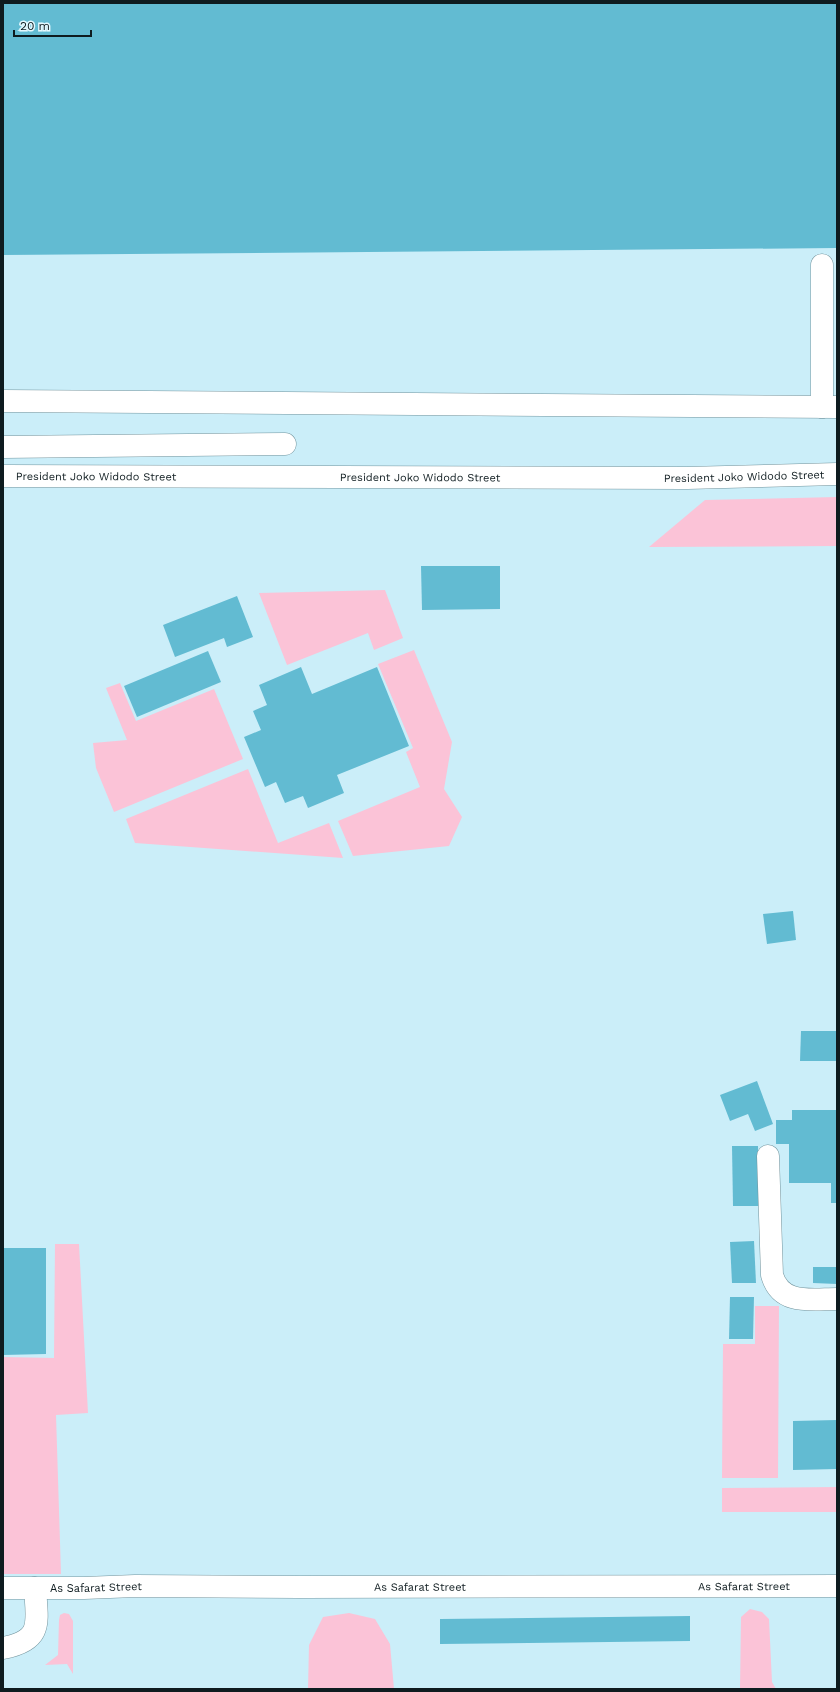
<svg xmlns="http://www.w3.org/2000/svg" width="840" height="1692" viewBox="0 0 840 1692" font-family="'Work Sans',sans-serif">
	<rect width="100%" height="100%" fill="#cbeef9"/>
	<g fill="#fbc3d7">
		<path d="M 837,497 L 837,546 L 649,547 L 705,500 Z"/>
		<path d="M 385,590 L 403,638 L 374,650 L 368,633 L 287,665 L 259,593 Z"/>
		<path d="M 414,650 L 452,742 L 444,789 L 462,817 L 449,846 L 353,856 L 338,821 L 420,787 L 406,752 L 413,748 L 378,664 Z"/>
		<path d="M 120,683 L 136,721 L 214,689 L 243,759 L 114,812 L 96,768 L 93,743 L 127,740 L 106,688 Z"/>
		<path d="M 248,769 L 278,843 L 329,823 L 343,858 L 135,843 L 126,819 Z"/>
		<path d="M 55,1244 L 79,1244 L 88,1413 L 56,1415 L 61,1574 L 3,1574 L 3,1357 L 54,1358 Z"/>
		<path d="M 755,1306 L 779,1306 L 778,1478 L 722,1478 L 723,1344 L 755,1344 Z"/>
		<path d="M 837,1487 L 837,1512 L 722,1512 L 722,1488 Z"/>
		<path d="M 750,1609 L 762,1612 L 769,1619 L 772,1682 L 776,1689 L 740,1689 L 741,1617 Z"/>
		<path d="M 64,1613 L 69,1614 L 73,1621 L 73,1674 L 67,1664 L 45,1665 L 58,1655 L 59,1620 L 60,1615 Z"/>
		<path d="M 349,1613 L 375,1619 L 390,1644 L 394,1689 L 308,1689 L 309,1645 L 323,1617 Z"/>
	</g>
	<g fill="#62bbd2">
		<path d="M 3,3 L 837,3 L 837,248 L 3,255 Z"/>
		<path d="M 421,566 L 500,566 L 500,609 L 422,610 Z"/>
		<path d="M 237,596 L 253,637 L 227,647 L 224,638 L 175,657 L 163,625 Z"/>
		<path d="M 208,651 L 221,682 L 137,717 L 124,686 Z"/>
		<path d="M 301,667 L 312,694 L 377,667 L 409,746 L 337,775 L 344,793 L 308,808 L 303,796 L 285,803 L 276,782 L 265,787 L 244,737 L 261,730 L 253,711 L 267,705 L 259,685 Z"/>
		<path d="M 793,911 L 796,940 L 767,944 L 763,914 Z"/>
		<path d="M 801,1031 L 837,1031 L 837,1061 L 800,1061 Z"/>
		<path d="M 757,1081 L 773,1124 L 755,1131 L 748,1114 L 730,1121 L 720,1095 Z"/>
		<path d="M 792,1110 L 837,1110 L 837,1203 L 831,1203 L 831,1183 L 789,1183 L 789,1144 L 776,1144 L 776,1120 L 792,1120 Z"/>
		<path d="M 732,1146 L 758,1146 L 759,1206 L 733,1206 Z"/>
		<path d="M 754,1241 L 756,1283 L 732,1283 L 730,1242 Z"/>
		<path d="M 3,1248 L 46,1248 L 46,1354 L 3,1355 Z"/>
		<path d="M 813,1267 L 837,1267 L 837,1284 L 813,1283 Z"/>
		<path d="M 730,1297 L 754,1297 L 753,1339 L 729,1339 Z"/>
		<path d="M 837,1420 L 837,1469 L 793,1470 L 793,1421 Z"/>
		<path d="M 690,1616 L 690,1641 L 440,1644 L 440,1619 Z"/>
	</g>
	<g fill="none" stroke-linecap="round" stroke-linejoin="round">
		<g stroke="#73949d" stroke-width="23">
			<g id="minor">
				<path d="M 3,401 L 837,407"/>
				<path d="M 822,407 L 822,265"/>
				<path d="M 3,447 L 285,444"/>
				<path id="s1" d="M 3,476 L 687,478 L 837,474"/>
				<path d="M 768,1156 L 772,1275 C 781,1306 812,1299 837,1299"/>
				<path id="s2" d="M 3,1588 L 84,1588 L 135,1586 L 300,1587 L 837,1586"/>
				<path d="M 3,1648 C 44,1640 37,1622 35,1588"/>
			</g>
		</g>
		<use href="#minor" stroke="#fff" stroke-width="22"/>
	</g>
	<g text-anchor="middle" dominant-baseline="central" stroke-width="4" stroke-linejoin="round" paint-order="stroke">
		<g font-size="11" fill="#0e1b1f" stroke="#e4f9ff">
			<text stroke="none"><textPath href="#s1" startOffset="93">President Joko Widodo Street</textPath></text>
			<text stroke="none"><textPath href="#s1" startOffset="741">President Joko Widodo Street</textPath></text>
			<text stroke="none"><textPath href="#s1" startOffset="417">President Joko Widodo Street</textPath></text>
			<text stroke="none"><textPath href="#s2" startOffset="741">As Safarat Street</textPath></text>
			<text stroke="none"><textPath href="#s2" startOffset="93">As Safarat Street</textPath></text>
			<text stroke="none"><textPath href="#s2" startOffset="417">As Safarat Street</textPath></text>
		</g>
	</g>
	<rect width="840" height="1692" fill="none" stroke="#0e1b1f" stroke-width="8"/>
	<path d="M14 30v6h77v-6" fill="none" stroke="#0e1b1f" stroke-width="2"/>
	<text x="20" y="30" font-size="12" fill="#0e1b1f" stroke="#e4f9ff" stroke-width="3" paint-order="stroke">20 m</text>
</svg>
